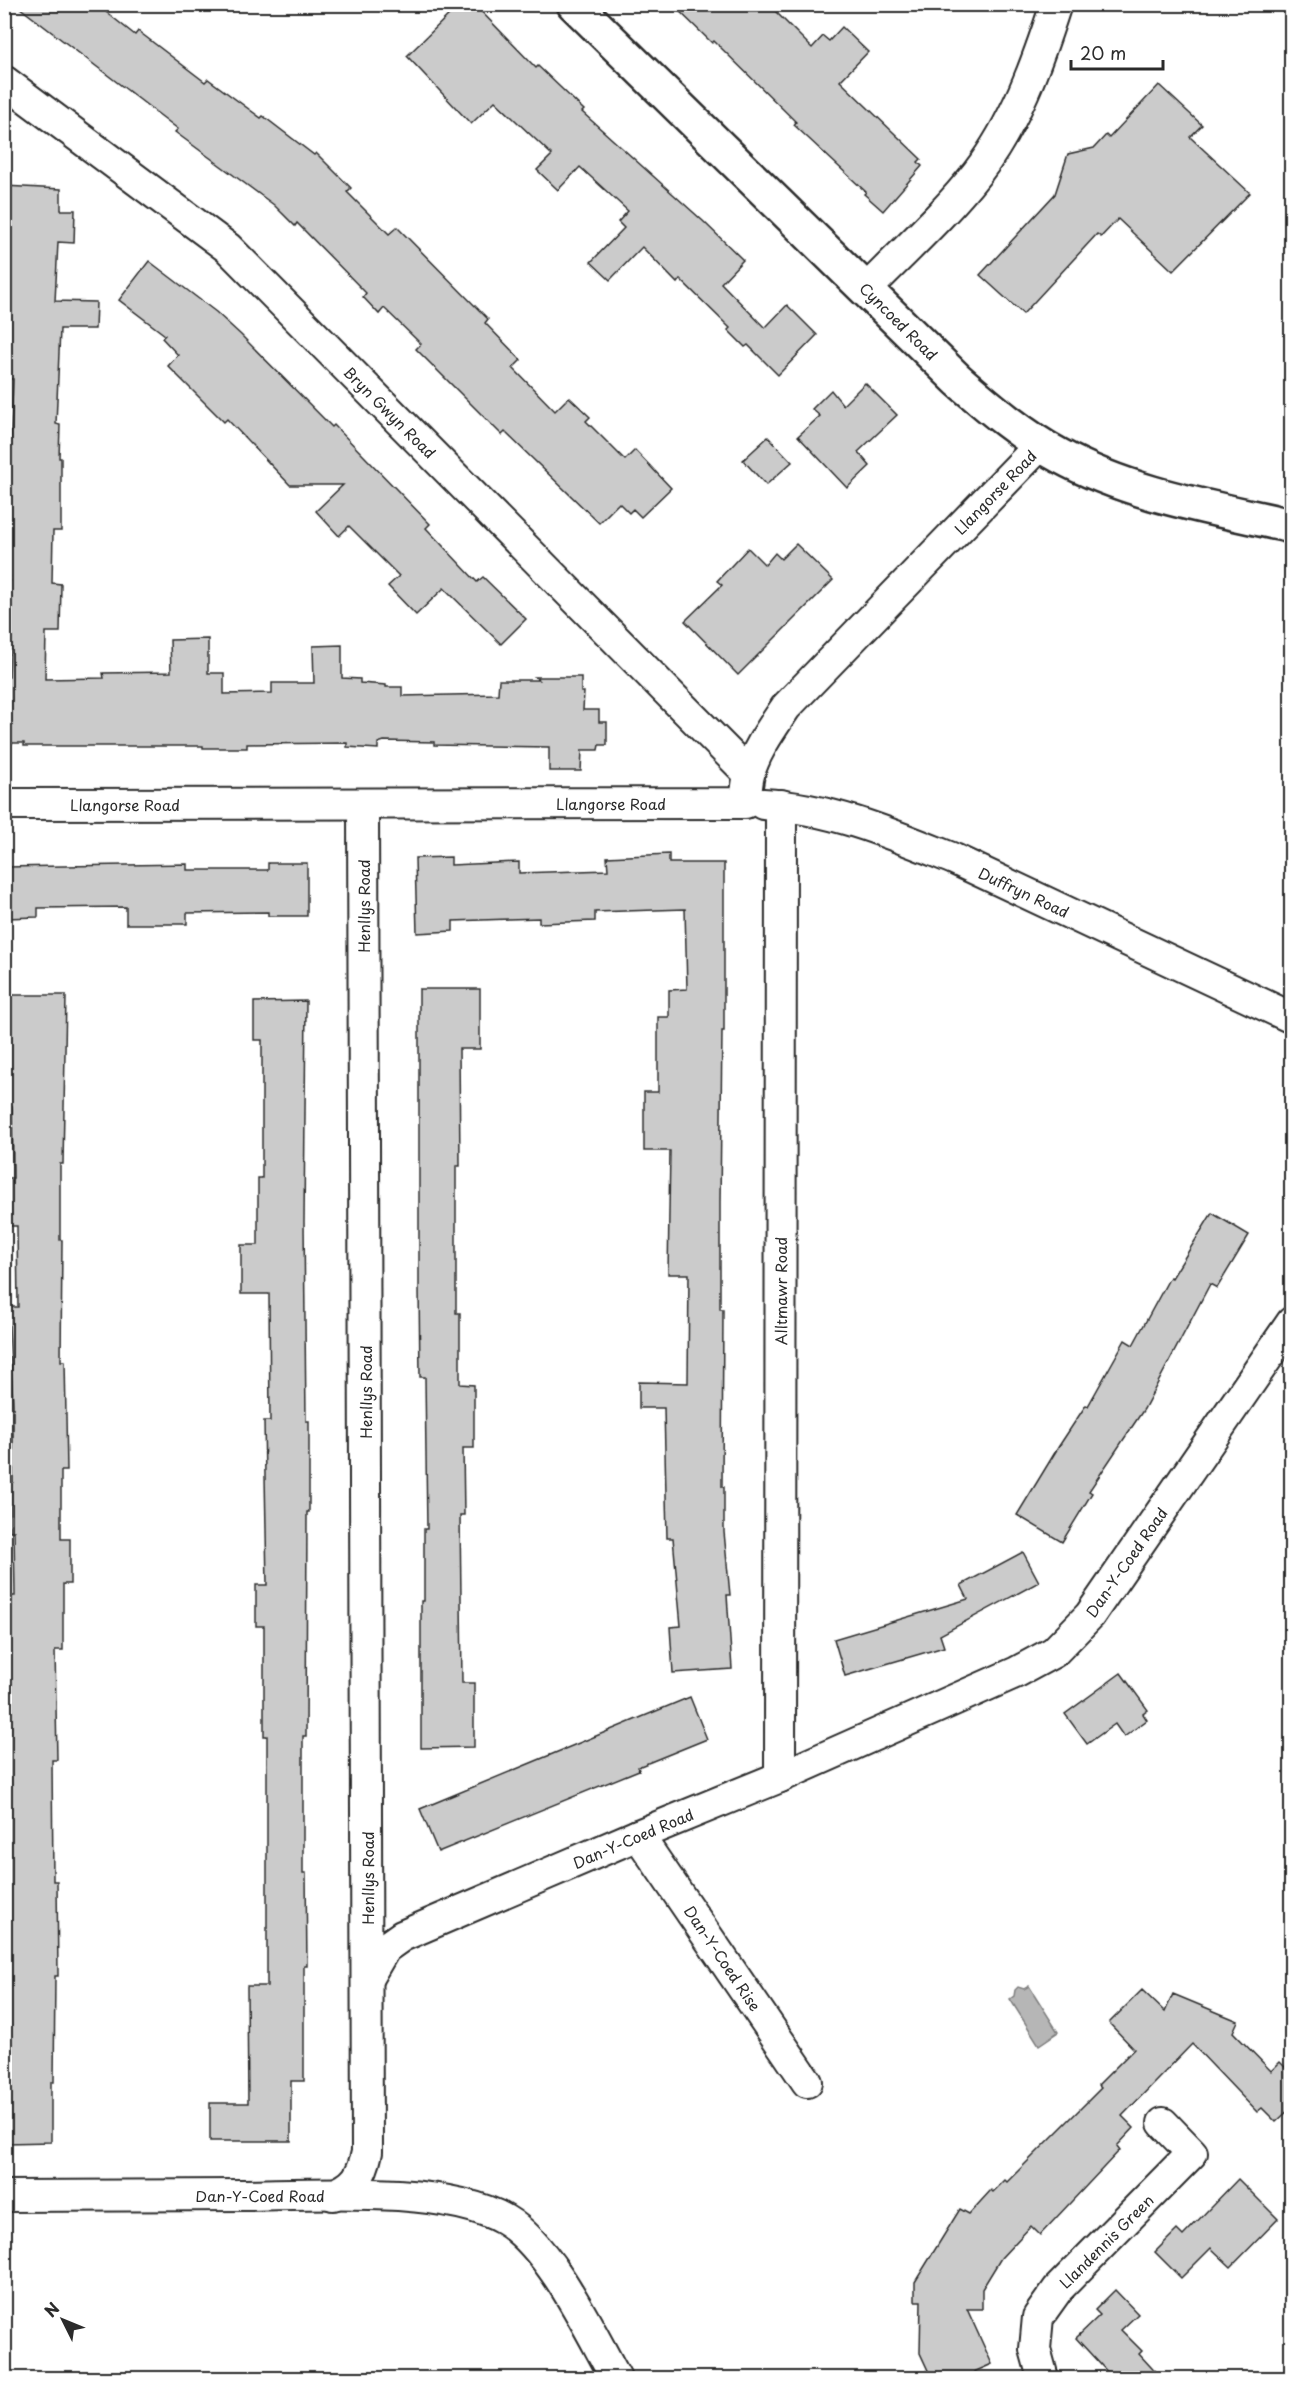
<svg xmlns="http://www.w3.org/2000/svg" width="1296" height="2383" viewBox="0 0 1296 2383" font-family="'Playpen Sans',sans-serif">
	<rect width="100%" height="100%" fill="#fff"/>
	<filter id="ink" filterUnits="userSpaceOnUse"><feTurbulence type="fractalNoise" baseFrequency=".0167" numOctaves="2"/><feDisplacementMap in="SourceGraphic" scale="12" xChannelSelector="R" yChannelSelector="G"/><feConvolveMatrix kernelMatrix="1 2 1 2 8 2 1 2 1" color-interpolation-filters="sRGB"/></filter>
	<g filter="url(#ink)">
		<path fill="#b6b6b6" stroke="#7e7e7e" stroke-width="1.5" d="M 1029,1986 L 1058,2032 L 1039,2045 L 1010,1999 L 1014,1996 L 1015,1990 L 1018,1987 L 1024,1989 Z"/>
		<g fill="#cbcbcb" stroke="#2b2b2b" stroke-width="1.5">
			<path d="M 15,4 L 96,4 L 135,35 L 138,31 L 205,82 L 208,79 L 261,118 L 263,116 L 314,155 L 316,153 L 351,188 L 347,192 L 389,234 L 397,227 L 488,319 L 485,323 L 521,360 L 513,368 L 555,411 L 569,397 L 590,417 L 586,421 L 625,460 L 635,450 L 671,488 L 641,517 L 633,509 L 629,513 L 619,503 L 599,523 L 505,432 L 502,435 L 416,349 L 421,344 L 384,308 L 379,314 L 363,297 L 366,293 L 297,223 L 295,226 L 274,205 L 175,132 L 178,129 Z"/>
			<path d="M 460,4 L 474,4 L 536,68 L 538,66 L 584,110 L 582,112 L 703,221 L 743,260 L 721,283 L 765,328 L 787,305 L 817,335 L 778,375 L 748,345 L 745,347 L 728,330 L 730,328 L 680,279 L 677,283 L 642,247 L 610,280 L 591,262 L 624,228 L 618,222 L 628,211 L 580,167 L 558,190 L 537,170 L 552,155 L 495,101 L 471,124 L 407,56 Z"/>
			<path d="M 672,4 L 768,4 L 812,48 L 823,36 L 829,41 L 842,27 L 868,52 L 840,81 L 921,159 L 918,162 L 922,166 L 883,211 L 864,194 L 866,192 L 794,125 L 796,122 L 714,41 L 712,43 Z"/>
			<path d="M 1159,85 L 1202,125 L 1190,137 L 1250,193 L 1173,271 L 1118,219 L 1101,237 L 1097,234 L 1023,314 L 980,275 L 1055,194 L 1068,154 L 1094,148 L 1106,135 L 1109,138 Z"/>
			<path d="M 4,186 L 61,189 L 61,210 L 75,210 L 74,243 L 58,242 L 55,301 L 96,302 L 95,329 L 60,329 L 56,424 L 60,425 L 59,458 L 61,458 L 61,531 L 53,531 L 52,583 L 61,584 L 60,632 L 46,632 L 45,679 L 104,678 L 103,673 L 171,672 L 170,640 L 208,639 L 208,673 L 224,673 L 224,694 L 272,693 L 272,683 L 314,683 L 313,646 L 342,645 L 342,678 L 360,679 L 360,683 L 386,685 L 386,687 L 402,687 L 402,696 L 498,694 L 499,680 L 539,680 L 535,677 L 581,677 L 581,692 L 584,692 L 583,710 L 599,710 L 599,722 L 607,722 L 607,745 L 599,745 L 598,750 L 582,750 L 581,771 L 549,771 L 549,747 L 434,745 L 434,742 L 384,741 L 378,743 L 378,749 L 347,747 L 347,743 L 247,744 L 247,748 L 203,748 L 203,746 L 24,746 L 24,743 L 8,743 L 7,677 L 9,677 L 11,627 L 8,561 L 4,561 L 4,515 L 8,515 L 13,379 L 4,379 Z"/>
			<path d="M 149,261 L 216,312 L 241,335 L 332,427 L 334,425 L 430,524 L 426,528 L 477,582 L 483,577 L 526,619 L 501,644 L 444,588 L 416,615 L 388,586 L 399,576 L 349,526 L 339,536 L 316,511 L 343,485 L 290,485 L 227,419 L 224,422 L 168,366 L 178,355 L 162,338 L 165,335 L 119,300 Z"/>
			<path d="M 865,383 L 897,415 L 858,452 L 870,466 L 847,488 L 798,436 L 820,416 L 812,409 L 831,390 L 843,405 Z"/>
			<path d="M 768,437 L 792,462 L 766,485 L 743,460 Z"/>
			<path d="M 796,544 L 833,580 L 738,675 L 685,621 L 722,585 L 717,581 L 748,548 L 765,565 L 775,553 L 781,559 Z"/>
			<path d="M 669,854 L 669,863 L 724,863 L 724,1031 L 722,1031 L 720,1202 L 720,1309 L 723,1309 L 722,1487 L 724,1487 L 724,1532 L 730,1595 L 727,1595 L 732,1669 L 673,1673 L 670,1627 L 681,1626 L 673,1538 L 667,1538 L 664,1408 L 639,1408 L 639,1382 L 688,1383 L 689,1274 L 668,1274 L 670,1151 L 644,1151 L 644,1092 L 658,1092 L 658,1017 L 669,1017 L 669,990 L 687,989 L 685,909 L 595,912 L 595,921 L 539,923 L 539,918 L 453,921 L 453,931 L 417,933 L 415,858 L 451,857 L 451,865 L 519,862 L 519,873 L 608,870 L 607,857 Z"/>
			<path d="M 268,863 L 307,863 L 307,916 L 268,916 L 268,912 L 187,913 L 187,924 L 126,924 L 126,907 L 38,908 L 38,917 L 4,918 L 4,867 L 187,864 L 187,870 L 268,870 Z"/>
			<path d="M 419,989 L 480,989 L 480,1049 L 459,1049 L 460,1166 L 456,1166 L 456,1313 L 460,1313 L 460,1384 L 474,1385 L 474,1448 L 463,1448 L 464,1515 L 460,1515 L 462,1683 L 474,1683 L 474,1747 L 421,1748 L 421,1601 L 424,1601 L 424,1529 L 427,1529 L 425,1377 L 420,1377 L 419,1286 Z"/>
			<path d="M 4,995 L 66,995 L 63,1164 L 60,1164 L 60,1240 L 62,1240 L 61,1361 L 65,1361 L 67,1471 L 61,1471 L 61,1539 L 70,1539 L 70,1584 L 63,1584 L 63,1650 L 55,1650 L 57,1760 L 52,1760 L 53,1881 L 57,1881 L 58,1976 L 55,1976 L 54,2082 L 51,2082 L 51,2142 L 6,2143 L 5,1773 L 7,1773 L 7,1718 L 10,1718 L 10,1650 L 5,1650 L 5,1596 L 15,1596 L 14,1531 L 10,1531 L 10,1482 L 13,1482 L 13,1405 L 8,1307 L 18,1307 L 17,1226 L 8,1226 L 8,1178 L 13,1178 L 12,1107 L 7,1107 Z"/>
			<path d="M 306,1001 L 304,1222 L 306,1421 L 309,1421 L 309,1512 L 307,1512 L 306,1736 L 303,1736 L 303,1873 L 306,1873 L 307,1966 L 304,1966 L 304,2081 L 291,2081 L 291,2141 L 210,2141 L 210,2103 L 248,2103 L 247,1986 L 267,1986 L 267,1736 L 264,1736 L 264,1626 L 256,1626 L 256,1585 L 267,1585 L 264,1421 L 270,1421 L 269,1294 L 241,1294 L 241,1245 L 258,1245 L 258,1178 L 262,1178 L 262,1040 L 254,1040 L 254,1002 Z"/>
			<path d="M 1212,1213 L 1249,1235 L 1217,1288 L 1210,1284 L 1144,1409 L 1089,1491 L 1092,1493 L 1062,1542 L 1017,1515 L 1059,1446 L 1086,1405 L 1088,1406 L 1125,1340 L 1133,1345 L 1170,1277 L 1172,1278 Z"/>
			<path d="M 1023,1552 L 1039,1582 L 940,1635 L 944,1647 L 845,1676 L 834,1639 L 968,1599 L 961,1585 Z"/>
			<path d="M 1121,1673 L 1148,1710 L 1143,1714 L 1147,1720 L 1124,1737 L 1115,1724 L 1087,1744 L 1065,1714 Z"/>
			<path d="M 690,1697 L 707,1739 L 638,1767 L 639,1770 L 438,1852 L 420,1809 Z"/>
			<path d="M 1142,1990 L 1165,2012 L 1173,1994 L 1238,2021 L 1233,2032 L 1271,2071 L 1280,2062 L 1292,2074 L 1292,2107 L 1276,2122 L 1262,2108 L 1257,2112 L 1192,2044 L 1122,2116 L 1134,2128 L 1117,2146 L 1120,2150 L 1040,2235 L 1031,2226 L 1001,2258 L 982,2289 L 982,2309 L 967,2309 L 992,2364 L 974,2372 L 977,2379 L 932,2379 L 920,2353 L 921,2301 L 915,2301 L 915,2282 L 960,2209 L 969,2214 L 991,2190 L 993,2192 L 1005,2180 L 1007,2182 L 1101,2088 L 1098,2085 L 1134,2049 L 1109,2023 Z"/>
			<path d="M 1238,2179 L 1278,2219 L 1231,2267 L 1211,2248 L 1181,2278 L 1155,2252 L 1177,2230 L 1183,2236 Z"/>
			<path d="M 1115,2290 L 1138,2314 L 1121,2330 L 1142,2351 L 1139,2354 L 1162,2379 L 1114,2379 L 1076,2338 L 1100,2315 L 1095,2310 Z"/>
		</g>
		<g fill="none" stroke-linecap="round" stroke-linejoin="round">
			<g stroke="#2b2b2b" stroke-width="34">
				<g id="street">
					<path d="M 4,81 L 228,248 L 749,774"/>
					<path d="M 867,289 C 904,251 944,215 977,173 C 1015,124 1037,63 1056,4"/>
					<path d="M 4,804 L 745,803 C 746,794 747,784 749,774 C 756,750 772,728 786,707 L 1041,444"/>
					<path d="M 763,804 C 831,808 892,834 954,859 L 1292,1018"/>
					<path d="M 780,1777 L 781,805"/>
					<path d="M 638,1835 L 807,2082"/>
					<path d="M 367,1979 L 385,1948 L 402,1936 L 638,1835 L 780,1777 L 1017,1672 L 1054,1652 L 1090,1615 L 1292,1322"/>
					<path d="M 333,2195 C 355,2186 362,2176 367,2152 L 363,804"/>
					<path d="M 4,2196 C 85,2196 165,2195 245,2195 C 315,2194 446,2185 505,2220 C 551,2247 590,2332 616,2378"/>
					<path d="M 1043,2378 L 1035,2349 L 1038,2317 L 1058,2289 L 1192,2153 L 1163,2123"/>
				</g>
			</g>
			<g stroke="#2b2b2b" stroke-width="38">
				<path id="secondary" d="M 574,4 L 958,380 C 990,408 1023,436 1060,456 C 1131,495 1214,508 1292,526"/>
			</g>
			<use href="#street" stroke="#fff" stroke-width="30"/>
			<use href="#secondary" stroke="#fff" stroke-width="33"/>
		</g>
	</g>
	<g text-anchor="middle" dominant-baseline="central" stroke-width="4.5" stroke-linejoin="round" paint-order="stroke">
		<g font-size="15" fill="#2b2b2b" stroke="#fff">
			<text transform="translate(899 321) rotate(45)">Cyncoed Road</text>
			<text transform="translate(390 412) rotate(45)">Bryn Gwyn Road</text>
			<text transform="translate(995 492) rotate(-46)">Llangorse Road</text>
			<text x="611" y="803">Llangorse Road</text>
			<text x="125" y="804">Llangorse Road</text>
			<text transform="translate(1024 892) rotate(25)">Duffryn Road</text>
			<text transform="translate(363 906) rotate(-90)">Henllys Road</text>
			<text transform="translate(780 1291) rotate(-90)">Alltmawr Road</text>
			<text transform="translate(365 1392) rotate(-90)">Henllys Road</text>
			<text transform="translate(1126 1562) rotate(-55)">Dan-Y-Coed Road</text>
			<text transform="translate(633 1838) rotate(-23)">Dan-Y-Coed Road</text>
			<text transform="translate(367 1878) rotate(-90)">Henllys Road</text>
			<text transform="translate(723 1958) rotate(56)">Dan-Y-Coed Rise</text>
			<text x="260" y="2195">Dan-Y-Coed Road</text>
			<text transform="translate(1106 2241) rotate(-45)">Llandennis Green</text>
		</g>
	</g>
	<rect width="1296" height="2383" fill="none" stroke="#fff" stroke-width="24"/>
	<rect x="12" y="12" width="1272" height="2359" fill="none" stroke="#2b2b2b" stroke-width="2" filter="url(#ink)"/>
	<g transform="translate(63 2320) rotate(313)" stroke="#ffffff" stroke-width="4.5" paint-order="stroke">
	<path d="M0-4.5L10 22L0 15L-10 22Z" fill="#2b2b2b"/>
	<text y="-9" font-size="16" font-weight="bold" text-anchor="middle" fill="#2b2b2b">N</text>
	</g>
	<path d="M1071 60v9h92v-9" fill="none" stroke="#2b2b2b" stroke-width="3"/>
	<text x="1080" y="60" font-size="18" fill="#2b2b2b" stroke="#ffffff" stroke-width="4.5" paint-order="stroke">20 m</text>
</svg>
